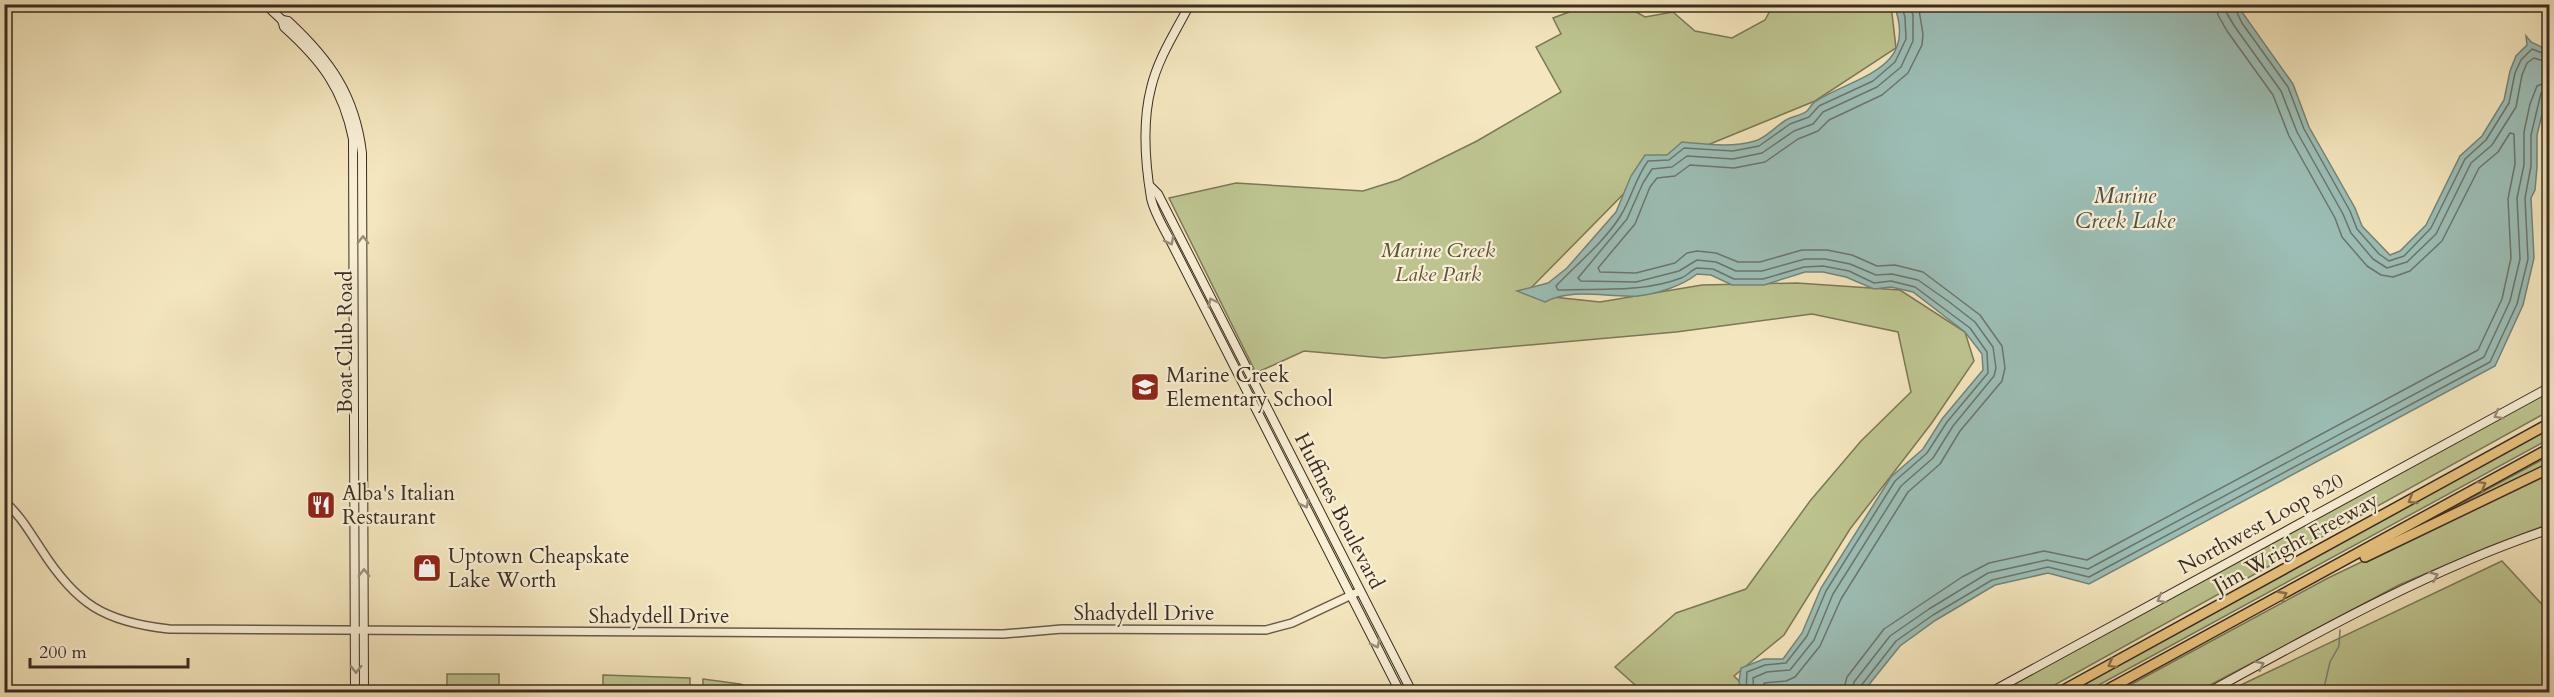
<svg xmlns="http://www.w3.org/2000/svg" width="2554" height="697" viewBox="0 0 2554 697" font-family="Cardo,serif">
	<rect width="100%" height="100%" fill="#f4e6be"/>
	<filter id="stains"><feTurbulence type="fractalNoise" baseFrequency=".00333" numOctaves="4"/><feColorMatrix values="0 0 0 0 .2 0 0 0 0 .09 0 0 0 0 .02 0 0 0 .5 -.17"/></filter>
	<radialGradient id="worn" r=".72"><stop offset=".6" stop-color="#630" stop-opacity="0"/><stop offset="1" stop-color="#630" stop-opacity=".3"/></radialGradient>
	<g fill="#bdc490" stroke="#7c7858" stroke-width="1.5">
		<path d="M 1588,5 L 1624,5 L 1645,17 L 1673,12 L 1695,31 L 1732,38 L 1765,20 L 1773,5 L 1891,5 L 1896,48 L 1815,101 L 1710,144 L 1658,159 L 1525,294 L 1600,302 L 1702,285 L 1797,283 L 1900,290 L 1965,332 L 1974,361 L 1931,424 L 1850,529 L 1784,635 L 1734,676 L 1750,692 L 1643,692 L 1615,667 L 1676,613 L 1746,589 L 1810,501 L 1861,441 L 1911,392 L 1898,332 L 1812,314 L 1676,332 L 1384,358 L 1304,351 L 1256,373 L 1169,198 L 1236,183 L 1363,191 L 1398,180 L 1477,141 L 1561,92 L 1536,47 L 1561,34 L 1553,18 Z"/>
		<path d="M 2549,391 L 2549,411 L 2042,692 L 1999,692 Z"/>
		<path d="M 2549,428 L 2549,439 L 2086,692 L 2069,692 Z"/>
		<path d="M 2549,456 L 2549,466 L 2425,523 Z"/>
		<path d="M 2549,472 L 2549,524 L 2488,547 L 2399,585 L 2197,692 L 2117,692 L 2328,578 Z"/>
		<path d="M 2502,561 L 2549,612 L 2549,692 L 2226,692 Z"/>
		<rect x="447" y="674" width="52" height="18"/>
		<path d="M 603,675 L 690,678 L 690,692 L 603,692 Z"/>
		<path d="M 703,679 L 740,684 L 765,692 L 703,692 Z"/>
	</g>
	<path fill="#9cbeb6" stroke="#75847a" stroke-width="1.5" d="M 1894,5 L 2237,5 L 2293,84 L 2309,127 L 2355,208 L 2362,226 L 2390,255 L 2400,251 L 2426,225 L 2460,156 L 2482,136 L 2504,100 L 2510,71 L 2516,56 L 2527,45 L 2526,36 L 2531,42 L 2550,51 L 2549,85 L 2537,135 L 2537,167 L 2535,190 L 2531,198 L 2534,258 L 2523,305 L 2495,366 L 2089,584 L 2048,573 L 1995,585 L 1936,620 L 1900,646 L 1863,692 L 1741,692 L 1739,681 L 1741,668 L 1764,659 L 1783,659 L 1802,633 L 1821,588 L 1891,477 L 1923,449 L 1942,419 L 1983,370 L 1982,354 L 1965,332 L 1913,292 L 1891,287 L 1874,289 L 1846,277 L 1823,272 L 1805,272 L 1764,285 L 1732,285 L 1711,275 L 1697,274 C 1682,286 1657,294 1637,296 C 1607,298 1573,287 1545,302 L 1517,291 L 1548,283 L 1567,268 L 1616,212 L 1631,176 L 1645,155 L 1667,155 L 1682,142 C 1706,144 1731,148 1755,141 C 1766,138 1776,126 1786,120 C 1792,116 1801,116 1807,111 C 1810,108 1812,103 1816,101 C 1856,76 1919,70 1894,5 Z"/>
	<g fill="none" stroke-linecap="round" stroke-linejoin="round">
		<g stroke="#6c756c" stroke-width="1.5">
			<path d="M 2225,4 L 2226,12 L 2235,27 L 2281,91 L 2297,132 L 2343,214 L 2351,233 L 2373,259 L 2387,268 L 2407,262 L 2436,234 L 2471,163 L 2492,145 L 2516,107 L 2522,75 L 2527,63 L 2534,58 L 2550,63"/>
			<path d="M 2233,4 L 2242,23 L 2288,87 L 2304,129 L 2350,211 L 2357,229 L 2379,254 L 2389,261 L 2404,256 L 2431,228 L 2465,159 L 2486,140 L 2509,103 L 2515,73 L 2521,60 L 2532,49 L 2550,56"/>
			<path d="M 1746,692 L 1747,672 L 1765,665 L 1786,663 L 1807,636 L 1826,591 L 1895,481 L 1927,453 L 1947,422 L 1988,373 L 1987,352 L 1970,328 L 1915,287 L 1891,281 L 1874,283 L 1849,271 L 1823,266 L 1804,267 L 1763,279 L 1734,279 L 1713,269 L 1697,268 C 1691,270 1687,276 1681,278 C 1642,293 1599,288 1558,290 L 1556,286 C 1575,266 1607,239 1621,215 C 1632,197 1635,179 1648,161 L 1669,160 L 1684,148 L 1733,151 L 1759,146 L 1790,124 L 1809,117 L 1819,106 L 1873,81 L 1895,62 L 1906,39 L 1905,17 L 1901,4"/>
			<path d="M 1754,692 L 1753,678 L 1767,672 L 1790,670 L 1814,640 L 1833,594 L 1901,486 L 1933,458 L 1953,426 L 1994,376 L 1996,368 L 1993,347 L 1975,322 L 1948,301 L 1918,280 L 1892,274 L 1876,275 L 1850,264 L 1825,259 L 1805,259 L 1762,271 L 1736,271 L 1716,262 L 1697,260 L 1679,271 L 1636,282 L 1581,281 L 1578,278 L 1627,219 L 1643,183 L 1652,169 L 1672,167 L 1687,156 L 1733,159 L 1762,153 L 1794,131 L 1813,124 L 1823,112 L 1877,87 L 1901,67 L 1913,41 L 1913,15 L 1909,4"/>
			<path d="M 1763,692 L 1764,683 L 1786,681 L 1795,677 L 1820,646 L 1841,599 L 1908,492 L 1940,464 L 1960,431 L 2002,381 L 2005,368 L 2002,346 L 1980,315 L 1923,272 L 1895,265 L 1877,266 L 1852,255 L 1827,250 L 1802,250 L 1760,262 L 1738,262 L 1716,253 L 1697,251 L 1687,253 L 1675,263 L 1636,273 L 1600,272 L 1598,268 L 1635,224 L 1650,187 L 1657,178 L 1675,176 L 1690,165 L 1734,168 L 1765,162 L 1798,139 L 1818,131 L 1829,120 L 1882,95 L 1908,73 L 1922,45 L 1923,34 L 1918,4"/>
			<path d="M 1843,692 L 1847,677 L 1884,629 L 1962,577 L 1989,563 L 2044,551 L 2087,560 L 2478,350 L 2502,299 L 2511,258 L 2508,199 L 2515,164 L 2514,134 L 2510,133 L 2498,152 L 2479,168 L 2442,241 L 2410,271 L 2393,277 L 2381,275 L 2367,266 L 2342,237 L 2335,218 L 2289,136 L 2273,95 L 2227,31 L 2218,15 L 2216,4"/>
			<path d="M 1852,692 L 1854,682 L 1890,636 L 1929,609 L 1988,573 L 2047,560 L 2088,569 L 2484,357 L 2510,301 L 2520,259 L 2517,198 L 2524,165 L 2524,132 L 2530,104 L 2537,86 L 2550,81"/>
			<path d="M 1859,692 L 1860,687 L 1896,641 L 1933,615 L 1992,580 L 2048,567 L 2089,577 L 2490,362 L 2517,304 L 2528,259 L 2525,198 L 2531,166 L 2531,135 L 2541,93 L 2550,89"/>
		</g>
		<path stroke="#75847a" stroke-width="1.5" d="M 2323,692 L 2330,662 L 2339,646 L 2340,630"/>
		<g stroke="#695a48" stroke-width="10">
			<path id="tertiary" d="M 4,501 C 20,515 29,531 41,549 C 76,604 104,622 169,629 L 1003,634 L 1062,629 L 1266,630 L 1292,623 L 1360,591"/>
		</g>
		<g stroke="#3b2c21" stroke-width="10">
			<g id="secondary">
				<path d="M 265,4 L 282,20 L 284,27 C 322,61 343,89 353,139 L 355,692"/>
				<path d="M 1190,4 C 1176,31 1158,58 1151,88 C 1142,123 1145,162 1151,198 C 1154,213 1165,230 1172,244 L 1400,692"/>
				<path d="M 282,20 L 288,21 C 330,60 355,95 362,153 L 364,692"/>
				<path d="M 1151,187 L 1158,194 L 1412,692"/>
				<path d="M 1991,692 L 2550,387"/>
				<path d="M 2209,692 C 2318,632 2430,569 2550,529"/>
			</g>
		</g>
		<g stroke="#3b2c21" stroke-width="12">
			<g id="motorway">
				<path d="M 2365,557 L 2550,468"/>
				<path d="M 2060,692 L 2550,423"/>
				<path d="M 2103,692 L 2550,448"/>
			</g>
		</g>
		<use href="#tertiary" stroke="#f8efd5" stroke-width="7"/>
		<use href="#secondary" stroke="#f8efd5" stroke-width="8"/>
		<use href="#motorway" stroke="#eac37f" stroke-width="9"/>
	</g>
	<defs><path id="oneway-chevron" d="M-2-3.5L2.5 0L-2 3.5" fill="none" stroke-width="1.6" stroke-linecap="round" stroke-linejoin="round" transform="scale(1.5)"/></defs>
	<g stroke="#9a8e7b">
		<use href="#oneway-chevron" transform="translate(363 240) rotate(-90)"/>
		<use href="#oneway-chevron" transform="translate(1170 241) rotate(63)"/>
		<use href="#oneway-chevron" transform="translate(1212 302) rotate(-117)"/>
		<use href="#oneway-chevron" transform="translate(2498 415) rotate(151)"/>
		<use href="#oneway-chevron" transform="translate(1305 504) rotate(63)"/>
		<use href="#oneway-chevron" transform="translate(364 573) rotate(-90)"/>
		<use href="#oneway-chevron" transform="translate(2434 576) rotate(-24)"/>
		<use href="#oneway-chevron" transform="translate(2161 599) rotate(151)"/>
		<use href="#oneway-chevron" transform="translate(1376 644) rotate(64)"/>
		<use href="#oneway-chevron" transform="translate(2260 665) rotate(-27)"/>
		<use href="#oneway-chevron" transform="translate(356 669) rotate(90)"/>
	</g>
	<g stroke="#8a704b">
		<use href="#oneway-chevron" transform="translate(2482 485) rotate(-29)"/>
		<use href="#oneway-chevron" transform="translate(2412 500) rotate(150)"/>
		<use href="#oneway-chevron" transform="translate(2283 595) rotate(-28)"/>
		<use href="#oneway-chevron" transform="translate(2112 664) rotate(151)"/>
	</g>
	<defs>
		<g id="school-square" transform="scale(1.5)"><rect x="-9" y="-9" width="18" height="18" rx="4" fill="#8f2418" stroke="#f8efd5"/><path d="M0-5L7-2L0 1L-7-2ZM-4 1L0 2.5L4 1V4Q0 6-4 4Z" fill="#fff"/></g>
		<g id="restaurant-square" transform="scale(1.5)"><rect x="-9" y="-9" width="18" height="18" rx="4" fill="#8f2418" stroke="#f8efd5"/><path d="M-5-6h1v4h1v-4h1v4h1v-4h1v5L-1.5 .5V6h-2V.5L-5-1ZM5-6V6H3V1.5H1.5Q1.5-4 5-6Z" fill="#fff"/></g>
		<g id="shop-square" transform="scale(1.5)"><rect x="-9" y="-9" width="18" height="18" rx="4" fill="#8f2418" stroke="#f8efd5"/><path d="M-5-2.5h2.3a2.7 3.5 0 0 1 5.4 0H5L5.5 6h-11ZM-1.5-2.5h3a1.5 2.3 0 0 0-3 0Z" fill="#fff"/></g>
	</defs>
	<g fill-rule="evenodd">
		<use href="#school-square" x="1145" y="387"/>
		<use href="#restaurant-square" x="321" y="505"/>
		<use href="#shop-square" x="427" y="568"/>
	</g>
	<g text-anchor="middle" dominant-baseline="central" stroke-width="4.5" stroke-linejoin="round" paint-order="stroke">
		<g font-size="21" font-style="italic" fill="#5c523d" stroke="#f8efd5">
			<text x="1438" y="250">Marine Creek<tspan x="1438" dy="24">Lake Park</tspan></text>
		</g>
		<g font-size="21" fill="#3b2c21" stroke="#f8efd5">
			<text transform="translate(345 342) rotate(-90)">Boat Club Road</text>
			<text transform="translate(1339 511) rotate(63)">Huffines Boulevard</text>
			<text transform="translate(2261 524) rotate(-29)">Northwest Loop 820</text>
			<text transform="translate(2296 543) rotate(-29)">Jim Wright Freeway</text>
			<text x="1144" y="613">Shadydell Drive</text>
			<text x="659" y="616">Shadydell Drive</text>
		</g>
		<g font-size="21" fill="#3b2c21" stroke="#f8efd5" text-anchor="start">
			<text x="1166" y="375">Marine Creek<tspan x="1166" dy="24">Elementary School</tspan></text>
			<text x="342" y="493">Alba's Italian<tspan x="342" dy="24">Restaurant</tspan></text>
			<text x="448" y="556">Uptown Cheapskate<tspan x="448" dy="24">Lake Worth</tspan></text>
		</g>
		<g font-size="22" font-style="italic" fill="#535046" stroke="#f8efd5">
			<text x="2125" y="196">Marine<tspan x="2125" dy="25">Creek Lake</tspan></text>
		</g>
	</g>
	<rect width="2554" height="697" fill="none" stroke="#f4e6be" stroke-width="24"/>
	<rect x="6" y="6" width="2542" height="685" fill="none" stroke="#3b2c21" stroke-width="3"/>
	<rect x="12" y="12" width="2530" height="673" fill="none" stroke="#3b2c21" stroke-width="1.5"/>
	<path d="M30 658v9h158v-9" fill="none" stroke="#3b2c21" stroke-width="3"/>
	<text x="39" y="658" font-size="18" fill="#3b2c21" stroke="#f8efd5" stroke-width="4.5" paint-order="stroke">200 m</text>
	<rect width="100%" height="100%" filter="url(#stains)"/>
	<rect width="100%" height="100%" fill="url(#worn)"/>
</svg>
